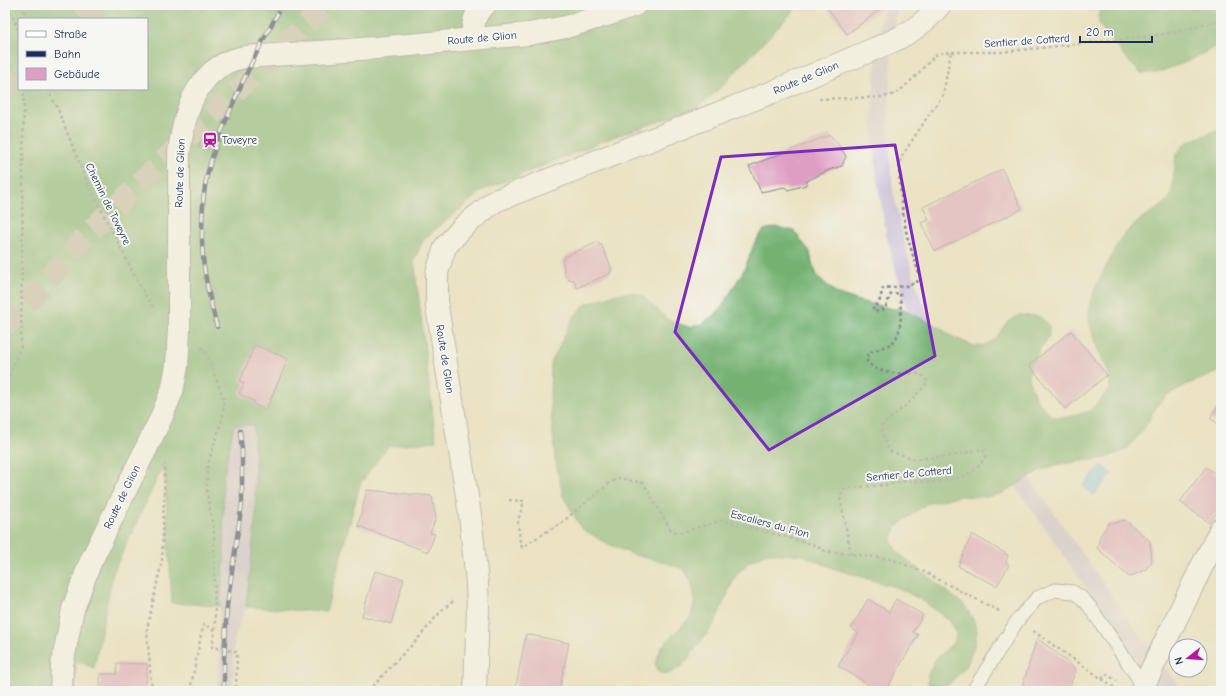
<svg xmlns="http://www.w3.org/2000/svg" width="1226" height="696" viewBox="0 0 1226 696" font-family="'Comic Neue',sans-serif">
	<rect width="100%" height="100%" fill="#f6f6f2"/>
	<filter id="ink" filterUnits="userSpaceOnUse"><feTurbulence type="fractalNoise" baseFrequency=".025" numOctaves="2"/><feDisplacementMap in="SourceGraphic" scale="8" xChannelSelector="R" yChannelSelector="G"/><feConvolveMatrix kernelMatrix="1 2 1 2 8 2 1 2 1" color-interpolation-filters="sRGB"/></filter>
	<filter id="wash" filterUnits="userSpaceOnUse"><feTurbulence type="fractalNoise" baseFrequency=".012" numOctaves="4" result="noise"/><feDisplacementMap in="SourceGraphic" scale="16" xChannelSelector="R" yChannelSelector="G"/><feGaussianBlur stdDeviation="0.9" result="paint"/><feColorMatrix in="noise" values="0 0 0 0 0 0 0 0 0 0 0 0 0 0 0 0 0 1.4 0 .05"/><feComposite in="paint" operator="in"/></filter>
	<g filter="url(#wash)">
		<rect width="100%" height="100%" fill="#eae2c2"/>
		<g fill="#cbbfd6">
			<path d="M 884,5 L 897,5 L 891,62 L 888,125 L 893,191 L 908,257 L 917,288 L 936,336 L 966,387 L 1124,613 L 1182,691 L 1158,691 L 1005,471 L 909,317 L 886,235 L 877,177 L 872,118 L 875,71 L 880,26 Z"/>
			<path d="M 254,424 L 256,516 L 246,607 L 234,640 L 233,691 L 218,691 L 220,606 L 224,563 L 223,478 L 234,425 Z"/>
		</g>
		<g fill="#75b272" stroke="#487068" fill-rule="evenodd">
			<path d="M 5,5 L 799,5 L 724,84 L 706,101 L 692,110 L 613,137 L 483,190 L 424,239 L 414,260 L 436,441 L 388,446 L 360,484 L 326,612 L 246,607 L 256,516 L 254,425 L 234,425 L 223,478 L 224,563 L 220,606 L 172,603 L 164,464 L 113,573 L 94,668 L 76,661 L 75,691 L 5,691 ZM 19,19 L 147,19 L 147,89 L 19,89 Z"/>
			<path d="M 1103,5 L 1221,5 L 1221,44 L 1187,62 L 1156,73 L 1140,73 L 1130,63 L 1100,26 L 1098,15 Z"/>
			<path d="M 1221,130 L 1221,371 L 1188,384 L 1167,395 L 1154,410 L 1143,430 L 1127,449 L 1106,458 L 1059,464 L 1041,470 L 1003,493 L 987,497 L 959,496 L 926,504 L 897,526 L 891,540 L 896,551 L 964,605 L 973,619 L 977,631 L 974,646 L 966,667 L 949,684 L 937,686 L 928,684 L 928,674 L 935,660 L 955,641 L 956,632 L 949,620 L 920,599 L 898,588 L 832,568 L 803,555 L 768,553 L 749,562 L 736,575 L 713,626 L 682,666 L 669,674 L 660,673 L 655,664 L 661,648 L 691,616 L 695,599 L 691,581 L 684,569 L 663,562 L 634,555 L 602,541 L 581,528 L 563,496 L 555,459 L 550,396 L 551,363 L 574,316 L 586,304 L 612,295 L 632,292 L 642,295 L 668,320 L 689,327 L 702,324 L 720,310 L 744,270 L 755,242 L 764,230 L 776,227 L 794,231 L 810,252 L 812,264 L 818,277 L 836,293 L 859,301 L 889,308 L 903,310 L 939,327 L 953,337 L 974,346 L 985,345 L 995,340 L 1006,323 L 1019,315 L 1039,316 L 1049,325 L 1049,337 L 1040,349 L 1028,374 L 1031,387 L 1036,399 L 1052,417 L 1069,417 L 1090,411 L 1110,389 L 1109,373 L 1095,343 L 1089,320 L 1090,302 L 1097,284 L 1122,236 L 1142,218 L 1159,208 L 1168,200 L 1172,191 L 1176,154 L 1186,143 L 1212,132 Z"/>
		</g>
		<path fill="#76c0ef" stroke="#4878a6" d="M 1102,465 L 1112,474 L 1093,495 L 1083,486 Z"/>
		<g id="blocks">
			<g fill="#de9ec3">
				<path d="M 306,5 L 327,5 L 321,11 L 316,7 L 312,11 Z"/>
				<path d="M 825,5 L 886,5 L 847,34 Z"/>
				<path d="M 204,131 L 212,134 L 207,150 L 198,147 Z"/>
				<path d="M 830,135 L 839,145 L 846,156 L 842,166 L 829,170 L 807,181 L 806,185 L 788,190 L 785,187 L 761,192 L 749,166 Z"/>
				<path d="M 1002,169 L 1022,209 L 935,251 L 921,223 L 929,220 L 923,207 Z"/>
				<path d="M 598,242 L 599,245 L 601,244 L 612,269 L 610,270 L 611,273 L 577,288 L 573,279 L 571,280 L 566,277 L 564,272 L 564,267 L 562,260 L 565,259 L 564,257 Z"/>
				<path d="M 1071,331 L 1107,375 L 1065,409 L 1029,365 Z"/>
				<path d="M 255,345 L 288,359 L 266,410 L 253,404 L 254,401 L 239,394 L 244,383 L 240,381 Z"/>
				<path d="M 1221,402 L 1221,426 L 1210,418 Z"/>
				<path d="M 1206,467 L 1221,478 L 1221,507 L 1209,523 L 1180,502 Z"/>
				<path d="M 367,490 L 432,496 L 436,518 L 430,533 L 435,534 L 428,552 L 358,526 Z"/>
				<path d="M 1125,520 L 1150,541 L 1152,561 L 1145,570 L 1129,577 L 1097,548 L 1101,534 L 1109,523 L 1115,523 Z"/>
				<path d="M 972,534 L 1008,555 L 1006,563 L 1009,565 L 997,586 L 958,566 Z"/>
				<path d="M 375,571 L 404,579 L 391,624 L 362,616 Z"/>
				<path d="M 868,599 L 889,612 L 896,599 L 923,615 L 913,632 L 918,635 L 885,691 L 879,691 L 838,666 L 858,633 L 851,628 Z"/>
				<path d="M 526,634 L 569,643 L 559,691 L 515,691 Z"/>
				<path d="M 1037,638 L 1064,659 L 1076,670 L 1068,691 L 1021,691 Z"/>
				<path d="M 117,663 L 147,664 L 146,691 L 100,691 L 100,674 L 117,674 Z"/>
			</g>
		</g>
	</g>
	<g filter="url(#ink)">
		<use href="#blocks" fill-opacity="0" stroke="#828890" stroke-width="1"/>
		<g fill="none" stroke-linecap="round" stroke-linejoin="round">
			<g stroke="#c1beae" stroke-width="22" stroke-dasharray="22 11" stroke-linecap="butt">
				<path d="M 82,19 L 97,5"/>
				<path d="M 5,89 L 19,76"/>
				<path d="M 5,328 L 88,233 L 326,5"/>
			</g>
			<g stroke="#828890" stroke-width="15">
				<path id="service" d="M 973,691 L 1017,621 L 1037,598 L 1055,590 L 1073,592 L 1082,598 L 1090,607 L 1143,685"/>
			</g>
			<g stroke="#828890" stroke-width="24">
				<g id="minor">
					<path d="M 472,39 C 473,26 473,14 485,5"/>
					<path d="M 1141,691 L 1202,566 L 1221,529"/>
				</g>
			</g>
			<g stroke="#828890" stroke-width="24">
				<g id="tertiary">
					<path d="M 61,691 L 62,665 L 73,609 L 90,563 L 161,418 L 172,391 L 177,366 L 179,330 L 179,154 C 183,118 193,77 230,61 C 235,59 240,58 245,57 L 376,48 L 529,34 L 566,27 L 603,16 L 635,5"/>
					<path d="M 475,691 L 478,609 L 477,583 L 470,515 L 437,306 L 437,273 L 445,247 L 463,227 L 495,201 L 775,91 L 893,41 C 912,32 927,21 940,5"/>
				</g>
			</g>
			<g stroke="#828890" stroke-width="2.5" stroke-dasharray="3 3" stroke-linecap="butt">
				<path d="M 8,5 L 19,31"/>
				<path d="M 24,19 L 24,5"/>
				<path d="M 47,89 L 57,107 L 88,184 L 142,290 L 155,309"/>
				<path d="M 819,99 L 882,97 L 896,94 L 913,79 L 934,56 L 944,52 L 1002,52 L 1143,37 L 1179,32 L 1221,19"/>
				<path d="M 201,347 L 207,355 L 224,400 L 223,415 L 207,468 L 207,493 L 214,531 L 215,631"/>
				<path d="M 5,387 L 21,346 L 24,89"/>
				<path d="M 509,500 L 524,501 L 518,521 L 520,541 L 522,547 L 561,523 L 611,482 L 619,478 L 643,483 L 671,530 L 679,533 L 723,520 L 812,544 L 825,551 L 891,559 L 924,572 L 1001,612"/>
				<path d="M 851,554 L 840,497 L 844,489 C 859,486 869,487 883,485 C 891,485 899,482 907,481 C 915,481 922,482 929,482 C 951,481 976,477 986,455 L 982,449 L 951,456 L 915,459 L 889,451 L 880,427 L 911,401 L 928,382 L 921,374 C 903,373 881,376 867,362 L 868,353 C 876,350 885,347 892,343 C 903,335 901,305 900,293 L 891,294 L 885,309 L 874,312 L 873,307 L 879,303 L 883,288 L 906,286 L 921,280 L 907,236 L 902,207 L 899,169 L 902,156 L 928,116 L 943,95 L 951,52"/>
				<path d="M 1033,631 L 1118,690"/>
				<path d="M 1102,679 L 1106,674 L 1117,681"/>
				<path d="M 153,691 L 151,682 L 147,629 L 162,561 L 165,464"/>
				<path d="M 190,691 L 201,635 L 204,624 L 215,631 L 212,647 L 237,652 L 236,691"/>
				<path d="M 369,691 L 391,666 L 416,641 L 442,610 L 455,600"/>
			</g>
			<use href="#service" stroke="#fff" stroke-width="13"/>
			<use href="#minor" stroke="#fff" stroke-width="22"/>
			<use href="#tertiary" stroke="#fff" stroke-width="22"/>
			<g stroke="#1b2f5e" stroke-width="4.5">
				<g id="rail">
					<path d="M 217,327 C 209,296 201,264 202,231 C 202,210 203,189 209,168 C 214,148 222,130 230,111 C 244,77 260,45 278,13"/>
					<path d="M 224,691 L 224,659 L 227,606 L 242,503 L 242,451 L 240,431"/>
				</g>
			</g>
			<use href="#rail" stroke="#f6f6f2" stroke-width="3" stroke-dasharray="9" stroke-linecap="butt"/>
		</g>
	</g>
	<path d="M0 0H1226V696H0ZM 895,145 L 935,356 L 769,450 L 675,332 L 721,157 Z" fill="#eae2c2" fill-opacity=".55" fill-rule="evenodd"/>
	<path fill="none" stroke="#7b2cbf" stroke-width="3" stroke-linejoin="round" d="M 895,145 L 935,356 L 769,450 L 675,332 L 721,157 Z"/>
	<defs>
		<g id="station-bare" transform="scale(1.2)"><path d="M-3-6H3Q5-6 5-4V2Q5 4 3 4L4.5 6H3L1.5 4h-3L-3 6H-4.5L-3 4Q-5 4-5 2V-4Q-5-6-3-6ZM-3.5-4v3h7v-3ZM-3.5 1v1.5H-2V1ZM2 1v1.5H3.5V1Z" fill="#b5179e" stroke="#f6f6f2" stroke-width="2.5" paint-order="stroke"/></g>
	</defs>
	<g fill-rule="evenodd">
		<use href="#station-bare" x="210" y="140"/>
	</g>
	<g text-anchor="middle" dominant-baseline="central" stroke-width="4" stroke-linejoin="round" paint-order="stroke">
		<g font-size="11" fill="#1b2f5e" stroke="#f6f6f2">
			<text transform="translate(482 38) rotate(-5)">Route de Glion</text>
			<text transform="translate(1027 41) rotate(-4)">Sentier de Cotterd</text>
			<text transform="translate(806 78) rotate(-23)">Route de Glion</text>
			<text transform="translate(180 173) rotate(-88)">Route de Glion</text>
			<text transform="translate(108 204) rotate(64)">Chemin de Toveyre</text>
			<text transform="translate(445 359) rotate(81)">Route de Glion</text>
			<text transform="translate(909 474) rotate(-5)">Sentier de Cotterd</text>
			<text transform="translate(122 497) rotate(-64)">Route de Glion</text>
			<text transform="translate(770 524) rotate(15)">Escaliers du Flon</text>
		</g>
		<g font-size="11" fill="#1b2f5e" stroke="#f6f6f2" text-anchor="start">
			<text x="222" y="140">Toveyre</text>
		</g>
	</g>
	<rect width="1226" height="696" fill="none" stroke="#f6f6f2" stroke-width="20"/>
	<rect x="18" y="18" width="130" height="72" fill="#f6f6f2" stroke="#9ea6b7"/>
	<rect x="26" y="31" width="20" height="6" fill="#ffffff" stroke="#9ea6b7"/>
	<text x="54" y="38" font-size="12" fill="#1b2f5e">Straße</text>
	<rect x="26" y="51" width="20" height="6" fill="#1b2f5e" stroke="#9ea6b7"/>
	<text x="54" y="58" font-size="12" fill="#1b2f5e">Bahn</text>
	<rect x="26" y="68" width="20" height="12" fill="#de9ec3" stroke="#9ea6b7"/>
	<text x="54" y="78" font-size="12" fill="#1b2f5e">Gebäude</text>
	<g transform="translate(1188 658) rotate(253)"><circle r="19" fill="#f6f6f2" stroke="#9ea6b7"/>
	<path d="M0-3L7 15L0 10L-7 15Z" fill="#b5179e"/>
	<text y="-6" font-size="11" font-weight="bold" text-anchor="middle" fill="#1b2f5e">N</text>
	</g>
	<path d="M1080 36v6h72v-6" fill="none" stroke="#1b2f5e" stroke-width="2"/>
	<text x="1086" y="36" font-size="12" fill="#1b2f5e" stroke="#f6f6f2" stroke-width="3" paint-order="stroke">20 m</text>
</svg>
